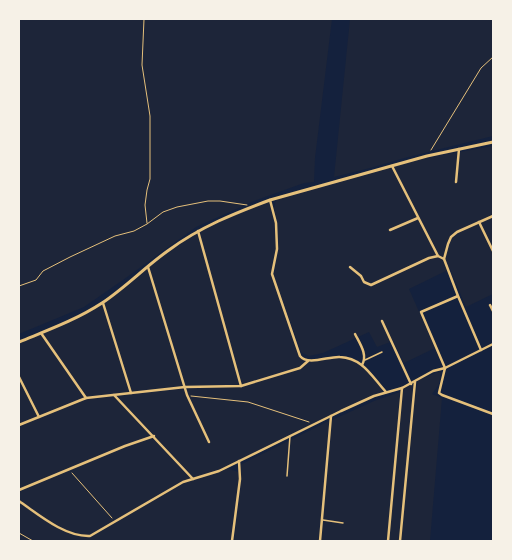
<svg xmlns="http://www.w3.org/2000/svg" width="512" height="560" viewBox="0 0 512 560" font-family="'Crimson Pro',serif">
	<rect width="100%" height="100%" fill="#14213d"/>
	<g fill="#1d2539">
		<path d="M 19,19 L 332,19 L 315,158 L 314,182 L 304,183 L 254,201 L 196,227 L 123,280 L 84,307 L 19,334 Z"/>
		<path d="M 350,19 L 493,19 L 493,136 L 408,157 L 370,168 L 334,177 Z"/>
		<path d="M 493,146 L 493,294 L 466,307 L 450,269 L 409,289 L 435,348 L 404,363 L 393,341 L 377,347 L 369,332 L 323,353 L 309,356 L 301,352 L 274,276 L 278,246 L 277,222 L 274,208 L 276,200 L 425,158 Z"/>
		<path d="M 270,200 L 276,223 L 277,249 L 272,274 L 300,356 L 305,360 C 328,358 350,353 368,370 C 375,376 380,385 386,392 L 341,411 L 227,468 L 238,472 L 240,479 L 232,541 L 19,541 L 19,342 L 74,319 L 103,303 L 148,267 L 198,231 Z"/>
		<path d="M 441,371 L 439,384 L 432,394 L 442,398 L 430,541 L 401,541 L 414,405 L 418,380 Z"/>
		<path d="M 415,382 L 400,541 L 388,541 L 402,388 Z"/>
		<path d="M 400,392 L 387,541 L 321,541 L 332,420 L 374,401 Z"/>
		<path d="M 329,421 L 319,541 L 234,541 L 241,482 L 240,465 Z"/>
	</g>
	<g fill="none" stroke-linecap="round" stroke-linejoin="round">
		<g stroke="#e5c07b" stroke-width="1">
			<path d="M 144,19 L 142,65 L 150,116 L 150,179 L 147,190 L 145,205 L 147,223"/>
			<path d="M 431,150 L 481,68 L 493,57"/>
			<path d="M 19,286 L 36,280 L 43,271 L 70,257 L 115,236 L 134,231 L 147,224 L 163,212 L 177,207 L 208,201 L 220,201 L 247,205"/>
			<path d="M 191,396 L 248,402 L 309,422"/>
			<path d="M 72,473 L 112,518"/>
			<path d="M 19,533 L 33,541"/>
		</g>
		<g stroke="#e5c07b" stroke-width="1.5">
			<path d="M 365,360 L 382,352"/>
			<path d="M 287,476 L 290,436"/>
			<path d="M 323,520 L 343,523"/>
		</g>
		<g stroke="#e5c07b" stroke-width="2.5">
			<path d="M 392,166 L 438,256 L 444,259"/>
			<path d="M 456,182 L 459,149"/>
			<path d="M 270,200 L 276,223 L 277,249 L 272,274 L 300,356 C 308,366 329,356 340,357 C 363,358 372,377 386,392"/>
			<path d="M 479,222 L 493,251"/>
			<path d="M 390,230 L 418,218"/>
			<path d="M 198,231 L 241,386"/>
			<path d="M 148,267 L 187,395 L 209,442"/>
			<path d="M 350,267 L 361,276 L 364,282 L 371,285 L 429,258 L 438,256"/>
			<path d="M 103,303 L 131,393"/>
			<path d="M 490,305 L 493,311"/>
			<path d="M 382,321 L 411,384"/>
			<path d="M 41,333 L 86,398"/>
			<path d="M 355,334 C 360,344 368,355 362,365"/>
			<path d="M 481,350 L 458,296 L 444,259 L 448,244 L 451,237 L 457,232 L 493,216"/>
			<path d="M 445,368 L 421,312 L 458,296"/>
			<path d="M 445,368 L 439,393 L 442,395 L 493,414"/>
			<path d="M 19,377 L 39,417"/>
			<path d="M 114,395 L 193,479"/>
			<path d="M 19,425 L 86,398 L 185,387 L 241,386 L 300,368 L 308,361"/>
			<path d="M 19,490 L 125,446 L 154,436"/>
			<path d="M 19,501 C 39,515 65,537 90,536 L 183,482 L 219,471 L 341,411 L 374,396 L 402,388 L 433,371 L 445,368 L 493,344"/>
			<path d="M 232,541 L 240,479 L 239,461"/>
			<path d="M 320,541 L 331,416"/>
			<path d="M 388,541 L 402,388"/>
			<path d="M 400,541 L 415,382"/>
		</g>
		<path stroke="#e5c07b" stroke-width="3" d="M 19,342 C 48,330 76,320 102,303 C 126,287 146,266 169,250 C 200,227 235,213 270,200 L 427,156 L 493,142"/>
	</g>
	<rect width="512" height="560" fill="none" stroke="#f6f1e7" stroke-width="40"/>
</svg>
